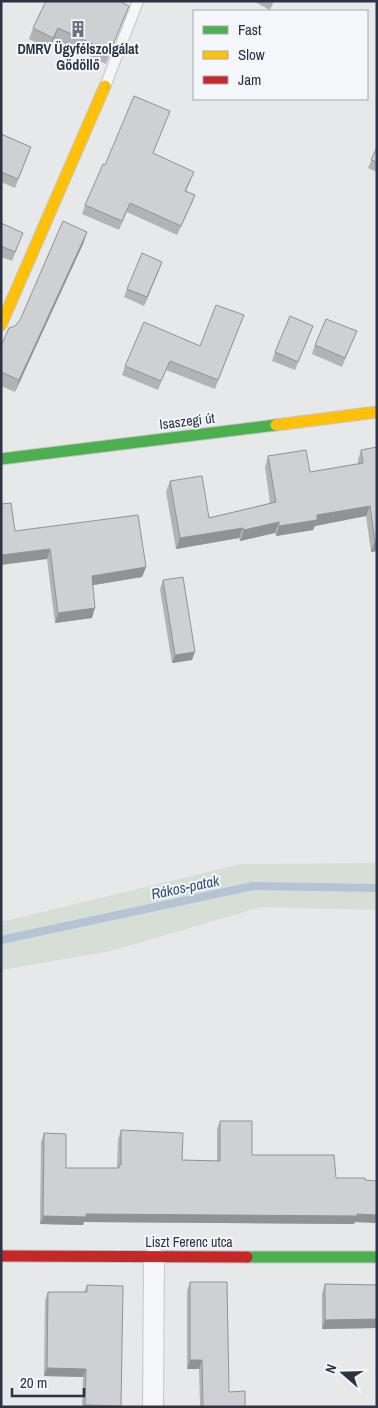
<svg xmlns="http://www.w3.org/2000/svg" width="378" height="1408" viewBox="0 0 378 1408" font-family="'Archivo Narrow',sans-serif">
	<rect width="100%" height="100%" fill="#e6e8ea"/>
	<path fill="#d6ded6" d="M 377,863 L 377,910 L 261,907 L 111,951 L 1,970 L 1,922 L 241,864 Z"/>
	<g fill="none" stroke-linecap="round" stroke-linejoin="round">
		<path stroke="#b4c4d5" stroke-width="8" d="M 1,940 L 253,886 L 377,888"/>
		<g stroke="#c4c6c8" stroke-width="12">
			<path id="lane" d="M 106,84 L 138,1"/>
		</g>
		<g stroke="#c4c6c8" stroke-width="22">
			<path id="street" d="M 153,1407 L 154,1257"/>
		</g>
		<g stroke="#c4c6c8" stroke-width="13">
			<g id="fast">
				<path d="M 1,459 L 276,425"/>
				<path d="M 247,1257 L 377,1257"/>
			</g>
		</g>
		<g stroke="#c4c6c8" stroke-width="13">
			<g id="slow">
				<path d="M 1,325 L 105,86"/>
				<path d="M 276,425 L 377,412"/>
			</g>
		</g>
		<g stroke="#c4c6c8" stroke-width="13">
			<path id="jam" d="M 1,1256 L 247,1257"/>
		</g>
		<use href="#lane" stroke="#f5f6f7" stroke-width="10"/>
		<use href="#street" stroke="#f5f6f7" stroke-width="20"/>
		<use href="#fast" stroke="#4caf50" stroke-width="11"/>
		<use href="#slow" stroke="#ffc107" stroke-width="11"/>
		<use href="#jam" stroke="#c62828" stroke-width="11"/>
	</g>
	<g fill="#b1b3b5">
		<path d="M 253,1 L 274,1 L 270,10 Z"/>
		<path d="M 124,17 L 106,64 L 54,39 L 49,49 L 29,39 L 33,28 Z"/>
		<path d="M 170,111 L 153,153 L 191,180 L 186,191 L 195,195 L 177,235 L 127,212 L 119,230 L 82,214 L 85,205 L 105,165 Z"/>
		<path d="M 1,134 L 31,147 L 15,188 L 1,182 Z"/>
		<path d="M 377,147 L 377,172 L 368,168 Z"/>
		<path d="M 1,223 L 23,233 L 12,261 L 1,257 Z"/>
		<path d="M 87,232 L 83,244 L 15,392 L 1,386 L 1,346 L 15,326 Z"/>
		<path d="M 159,270 L 144,306 L 124,297 L 127,289 Z"/>
		<path d="M 244,315 L 215,389 L 166,370 L 158,390 L 122,375 L 125,366 L 200,346 Z"/>
		<path d="M 313,326 L 295,370 L 272,361 L 275,352 Z"/>
		<path d="M 353,340 L 342,367 L 312,354 L 315,345 Z"/>
		<path d="M 361,450 L 377,551 L 371,552 L 366,516 L 315,526 L 313,530 L 276,536 L 275,533 L 240,541 L 239,538 L 176,549 L 166,492 L 170,481 L 209,518 L 270,503 L 265,467 L 268,456 L 310,472 L 358,464 L 358,460 Z"/>
		<path d="M 15,531 L 146,567 L 142,577 L 93,585 L 92,618 L 55,623 L 47,559 Z"/>
		<path d="M 163,580 L 192,660 L 172,663 L 160,589 Z"/>
		<path d="M 220,1121 L 252,1155 L 336,1178 L 377,1181 L 377,1223 L 355,1222 L 354,1224 L 84,1222 L 83,1225 L 40,1224 L 41,1142 L 44,1133 L 66,1168 L 117,1168 L 118,1139 L 121,1130 L 182,1160 L 217,1161 L 217,1129 Z"/>
		<path d="M 190,1282 L 229,1392 L 245,1407 L 200,1407 L 199,1369 L 187,1369 L 187,1291 Z"/>
		<path d="M 325,1284 L 377,1285 L 377,1328 L 322,1329 L 322,1293 Z"/>
		<path d="M 87,1285 L 120,1407 L 82,1407 L 83,1377 L 44,1376 L 45,1300 L 48,1292 L 84,1292 Z"/>
	</g>
	<g fill="#909294">
		<path d="M 58,28 L 54,39 L 49,49 L 53,38 Z"/>
		<path d="M 195,195 L 192,203 L 177,235 L 181,226 Z"/>
		<path d="M 87,232 L 83,244 L 15,392 L 19,380 Z"/>
		<path d="M 162,262 L 159,270 L 144,306 L 147,297 Z"/>
		<path d="M 370,506 L 366,516 L 315,526 L 313,530 L 276,536 L 279,526 L 317,515 Z"/>
		<path d="M 279,522 L 275,533 L 240,541 L 244,530 Z"/>
		<path d="M 243,528 L 239,538 L 176,549 L 180,538 Z"/>
		<path d="M 375,541 L 377,541 L 377,551 L 371,552 Z"/>
		<path d="M 50,549 L 47,559 L 1,565 L 1,555 Z"/>
		<path d="M 146,567 L 142,577 L 88,586 L 92,576 Z"/>
		<path d="M 95,608 L 92,618 L 55,623 L 58,613 Z"/>
		<path d="M 195,652 L 192,660 L 172,663 L 175,655 Z"/>
		<path d="M 86,1214 L 357,1214 L 377,1215 L 377,1223 L 355,1222 L 354,1224 L 84,1222 L 83,1225 L 40,1224 L 43,1216 Z"/>
		<path d="M 377,1319 L 377,1328 L 322,1329 L 325,1320 Z"/>
		<path d="M 190,1360 L 202,1360 L 199,1369 L 187,1369 Z"/>
		<path d="M 47,1368 L 86,1369 L 83,1377 L 44,1376 Z"/>
		<path d="M 85,1405 L 121,1406 L 120,1407 L 85,1407 Z"/>
	</g>
	<g fill="#ced0d3" stroke="#909294">
		<path d="M 46,1 L 119,1 L 129,6 L 110,52 L 58,28 L 53,38 L 33,28 Z"/>
		<path d="M 134,96 L 170,111 L 153,153 L 194,172 L 185,191 L 195,195 L 181,226 L 130,203 L 122,221 L 85,205 L 103,164 L 105,165 Z"/>
		<path d="M 1,134 L 31,147 L 18,179 L 1,172 Z"/>
		<path d="M 377,147 L 377,162 L 371,160 Z"/>
		<path d="M 63,221 L 87,232 L 19,380 L 1,372 L 1,346 L 9,328 L 15,326 L 20,320 Z"/>
		<path d="M 1,223 L 23,233 L 15,252 L 1,246 Z"/>
		<path d="M 142,253 L 162,262 L 147,297 L 127,289 Z"/>
		<path d="M 216,305 L 244,315 L 218,380 L 170,361 L 161,381 L 125,366 L 144,322 L 200,346 Z"/>
		<path d="M 290,316 L 313,326 L 298,362 L 275,352 Z"/>
		<path d="M 326,319 L 357,331 L 345,358 L 315,345 Z"/>
		<path d="M 377,447 L 377,541 L 375,541 L 370,506 L 317,515 L 317,520 L 279,526 L 279,522 L 244,530 L 243,528 L 180,538 L 170,481 L 202,476 L 209,518 L 276,502 L 268,456 L 306,450 L 310,472 L 363,463 L 361,450 Z"/>
		<path d="M 11,503 L 15,531 L 138,515 L 146,567 L 92,576 L 95,608 L 58,613 L 50,549 L 1,555 L 1,504 Z"/>
		<path d="M 183,577 L 195,652 L 175,655 L 163,580 Z"/>
		<path d="M 220,1121 L 252,1121 L 252,1155 L 334,1155 L 336,1178 L 365,1178 L 365,1180 L 377,1181 L 377,1215 L 357,1214 L 357,1216 L 86,1214 L 86,1217 L 43,1216 L 44,1133 L 66,1134 L 66,1168 L 119,1168 L 119,1165 L 121,1165 L 121,1130 L 183,1133 L 182,1160 L 220,1161 Z"/>
		<path d="M 190,1282 L 227,1282 L 229,1392 L 245,1391 L 245,1407 L 203,1407 L 202,1360 L 190,1360 Z"/>
		<path d="M 325,1284 L 377,1285 L 377,1319 L 325,1320 Z"/>
		<path d="M 87,1285 L 123,1286 L 121,1406 L 85,1405 L 86,1369 L 47,1368 L 48,1292 L 87,1292 Z"/>
	</g>
	<defs>
		<g id="building-bare" transform="scale(1.35)"><path d="M-4-6H4V6H1V3H-1V6H-4ZM-2.5-4.3h1.7v1.8h-1.7ZM.8-4.3h1.7v1.8H.8ZM-2.5-1h1.7V.8h-1.7ZM.8-1h1.7V.8H.8Z" fill="#6c737f" stroke="#f4f6f9" stroke-width="2.5" paint-order="stroke"/></g>
	</defs>
	<g fill-rule="evenodd">
		<use href="#building-bare" x="78" y="29"/>
	</g>
	<g text-anchor="middle" dominant-baseline="central" stroke-width="4" stroke-linejoin="round" paint-order="stroke">
		<g font-size="14" font-weight="bold" fill="#2b3445" stroke="#f4f6f9">
			<text x="78" y="49">DMRV Ügyfélszolgálat<tspan x="78" dy="16">Gödöllő</tspan></text>
		</g>
		<g font-size="14" fill="#2b3445" stroke="#f4f6f9">
			<text transform="translate(187 421) rotate(-7)">Isaszegi út</text>
			<text x="189" y="1242">Liszt Ferenc utca</text>
		</g>
		<g font-size="15" font-style="italic" fill="#34527a" stroke="#f4f6f9">
			<text transform="translate(185 887) rotate(-12)">Rákos-patak</text>
		</g>
	</g>
	<rect width="378" height="1408" fill="none" stroke="#2b3445" stroke-width="5"/>
	<rect x="193" y="10" width="175" height="90" fill="#f4f6f9" stroke="#a4a8b1"/>
	<rect x="203" y="26" width="25" height="8" fill="#4caf50" stroke="#a4a8b1"/>
	<text x="238" y="35" font-size="15" fill="#2b3445">Fast</text>
	<rect x="203" y="51" width="25" height="8" fill="#ffc107" stroke="#a4a8b1"/>
	<text x="238" y="60" font-size="15" fill="#2b3445">Slow</text>
	<rect x="203" y="76" width="25" height="8" fill="#c62828" stroke="#a4a8b1"/>
	<text x="238" y="85" font-size="15" fill="#2b3445">Jam</text>
	<g transform="translate(343 1373) rotate(290)" stroke="#f4f6f9" stroke-width="4" paint-order="stroke">
	<path d="M0-4L9 19L0 12L-9 19Z" fill="#2b3445"/>
	<text y="-8" font-size="14" font-weight="bold" text-anchor="middle" fill="#2b3445">N</text>
	</g>
	<path d="M12 1388v8h72v-8" fill="none" stroke="#2b3445" stroke-width="2.5"/>
	<text x="20" y="1388" font-size="15" fill="#2b3445" stroke="#f4f6f9" stroke-width="4" paint-order="stroke">20 m</text>
</svg>
